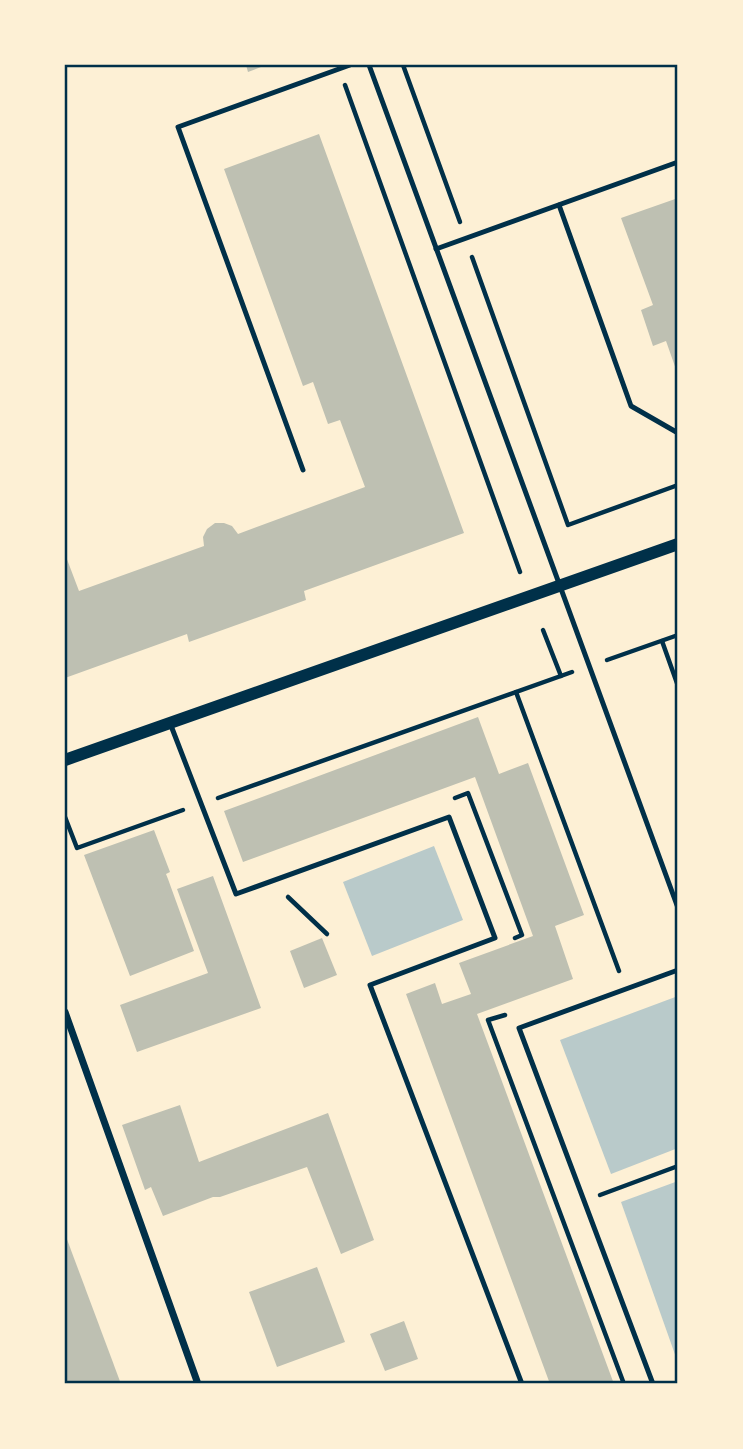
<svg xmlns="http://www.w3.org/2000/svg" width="743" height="1449" viewBox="0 0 743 1449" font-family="'Nunito Sans',sans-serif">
	<rect width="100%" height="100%" fill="#fdf0d5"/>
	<g fill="#b9caca">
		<path d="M 434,846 L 463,920 L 372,956 L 343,882 Z"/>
		<path d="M 678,996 L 678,1148 L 611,1174 L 560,1040 Z"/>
		<path d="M 678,1181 L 678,1363 L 621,1202 Z"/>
	</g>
	<g fill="#bec0b2">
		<path d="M 246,65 L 266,65 L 248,72 Z"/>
		<path d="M 319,134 L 464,533 L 304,591 L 306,600 L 189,642 L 187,634 L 65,678 L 65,554 L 79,591 L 204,546 L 203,537 L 207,529 L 215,523 L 224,523 L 232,526 L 238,534 L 365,487 L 340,420 L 328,424 L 313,382 L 303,386 L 224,169 Z"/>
		<path d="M 678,198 L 678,375 L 666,341 L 653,346 L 641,310 L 653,305 L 621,218 Z"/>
		<path d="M 478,717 L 499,774 L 528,763 L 584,915 L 555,926 L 573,979 L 477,1014 L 614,1384 L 550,1384 L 406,994 L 435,983 L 442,1004 L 471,994 L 459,963 L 533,936 L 475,777 L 243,862 L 224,811 Z"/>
		<path d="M 154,830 L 170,872 L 166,874 L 168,879 L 194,951 L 130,976 L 84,855 Z"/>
		<path d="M 213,876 L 261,1008 L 137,1052 L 120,1005 L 208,973 L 177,889 Z"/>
		<path d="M 322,938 L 337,975 L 304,988 L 290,951 Z"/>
		<path d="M 180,1105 L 199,1162 L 328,1113 L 374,1240 L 341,1254 L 307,1167 L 220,1197 L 213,1197 L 163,1216 L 151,1187 L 145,1190 L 122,1125 Z"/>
		<path d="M 65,1234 L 121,1384 L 65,1384 Z"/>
		<path d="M 317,1267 L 345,1342 L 277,1367 L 249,1292 Z"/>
		<path d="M 404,1321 L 418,1359 L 385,1371 L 370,1334 Z"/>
	</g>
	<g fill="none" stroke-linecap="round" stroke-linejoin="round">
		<g stroke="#003049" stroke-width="4.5">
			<path d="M 403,65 L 460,222"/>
			<path d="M 345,85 L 520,572"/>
			<path d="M 472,257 L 568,525 L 678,485"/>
			<path d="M 543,630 L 561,676"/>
			<path d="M 662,641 L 678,686"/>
			<path d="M 607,660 L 678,635"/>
			<path d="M 516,692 L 619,971"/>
			<path d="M 218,798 L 572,672"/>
			<path d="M 455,798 L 468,793 L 522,935 L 515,938"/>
			<path d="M 65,817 L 77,848 L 183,810"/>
			<path d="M 288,897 L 327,934"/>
			<path d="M 505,1015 L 488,1020 L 624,1384"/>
			<path d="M 600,1195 L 678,1166"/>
		</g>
		<g stroke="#003049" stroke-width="5">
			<path d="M 369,65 L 678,908"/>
			<path d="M 559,205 L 631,406 L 678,433"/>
			<path d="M 436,249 L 678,162"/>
			<path d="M 303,470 L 178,127 L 350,65"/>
			<path d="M 170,723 L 236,894 L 449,817 L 495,938 L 370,985 L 522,1384"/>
			<path d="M 653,1384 L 519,1028 L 678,970"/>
		</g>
		<path stroke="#003049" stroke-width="7" d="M 65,1012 L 198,1384"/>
		<path stroke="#003049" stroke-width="12" d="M 65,760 L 678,544"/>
	</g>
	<rect width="743" height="1449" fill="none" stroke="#fdf0d5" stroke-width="133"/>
	<rect x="66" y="66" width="610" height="1316" fill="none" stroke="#003049" stroke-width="2.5"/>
</svg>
